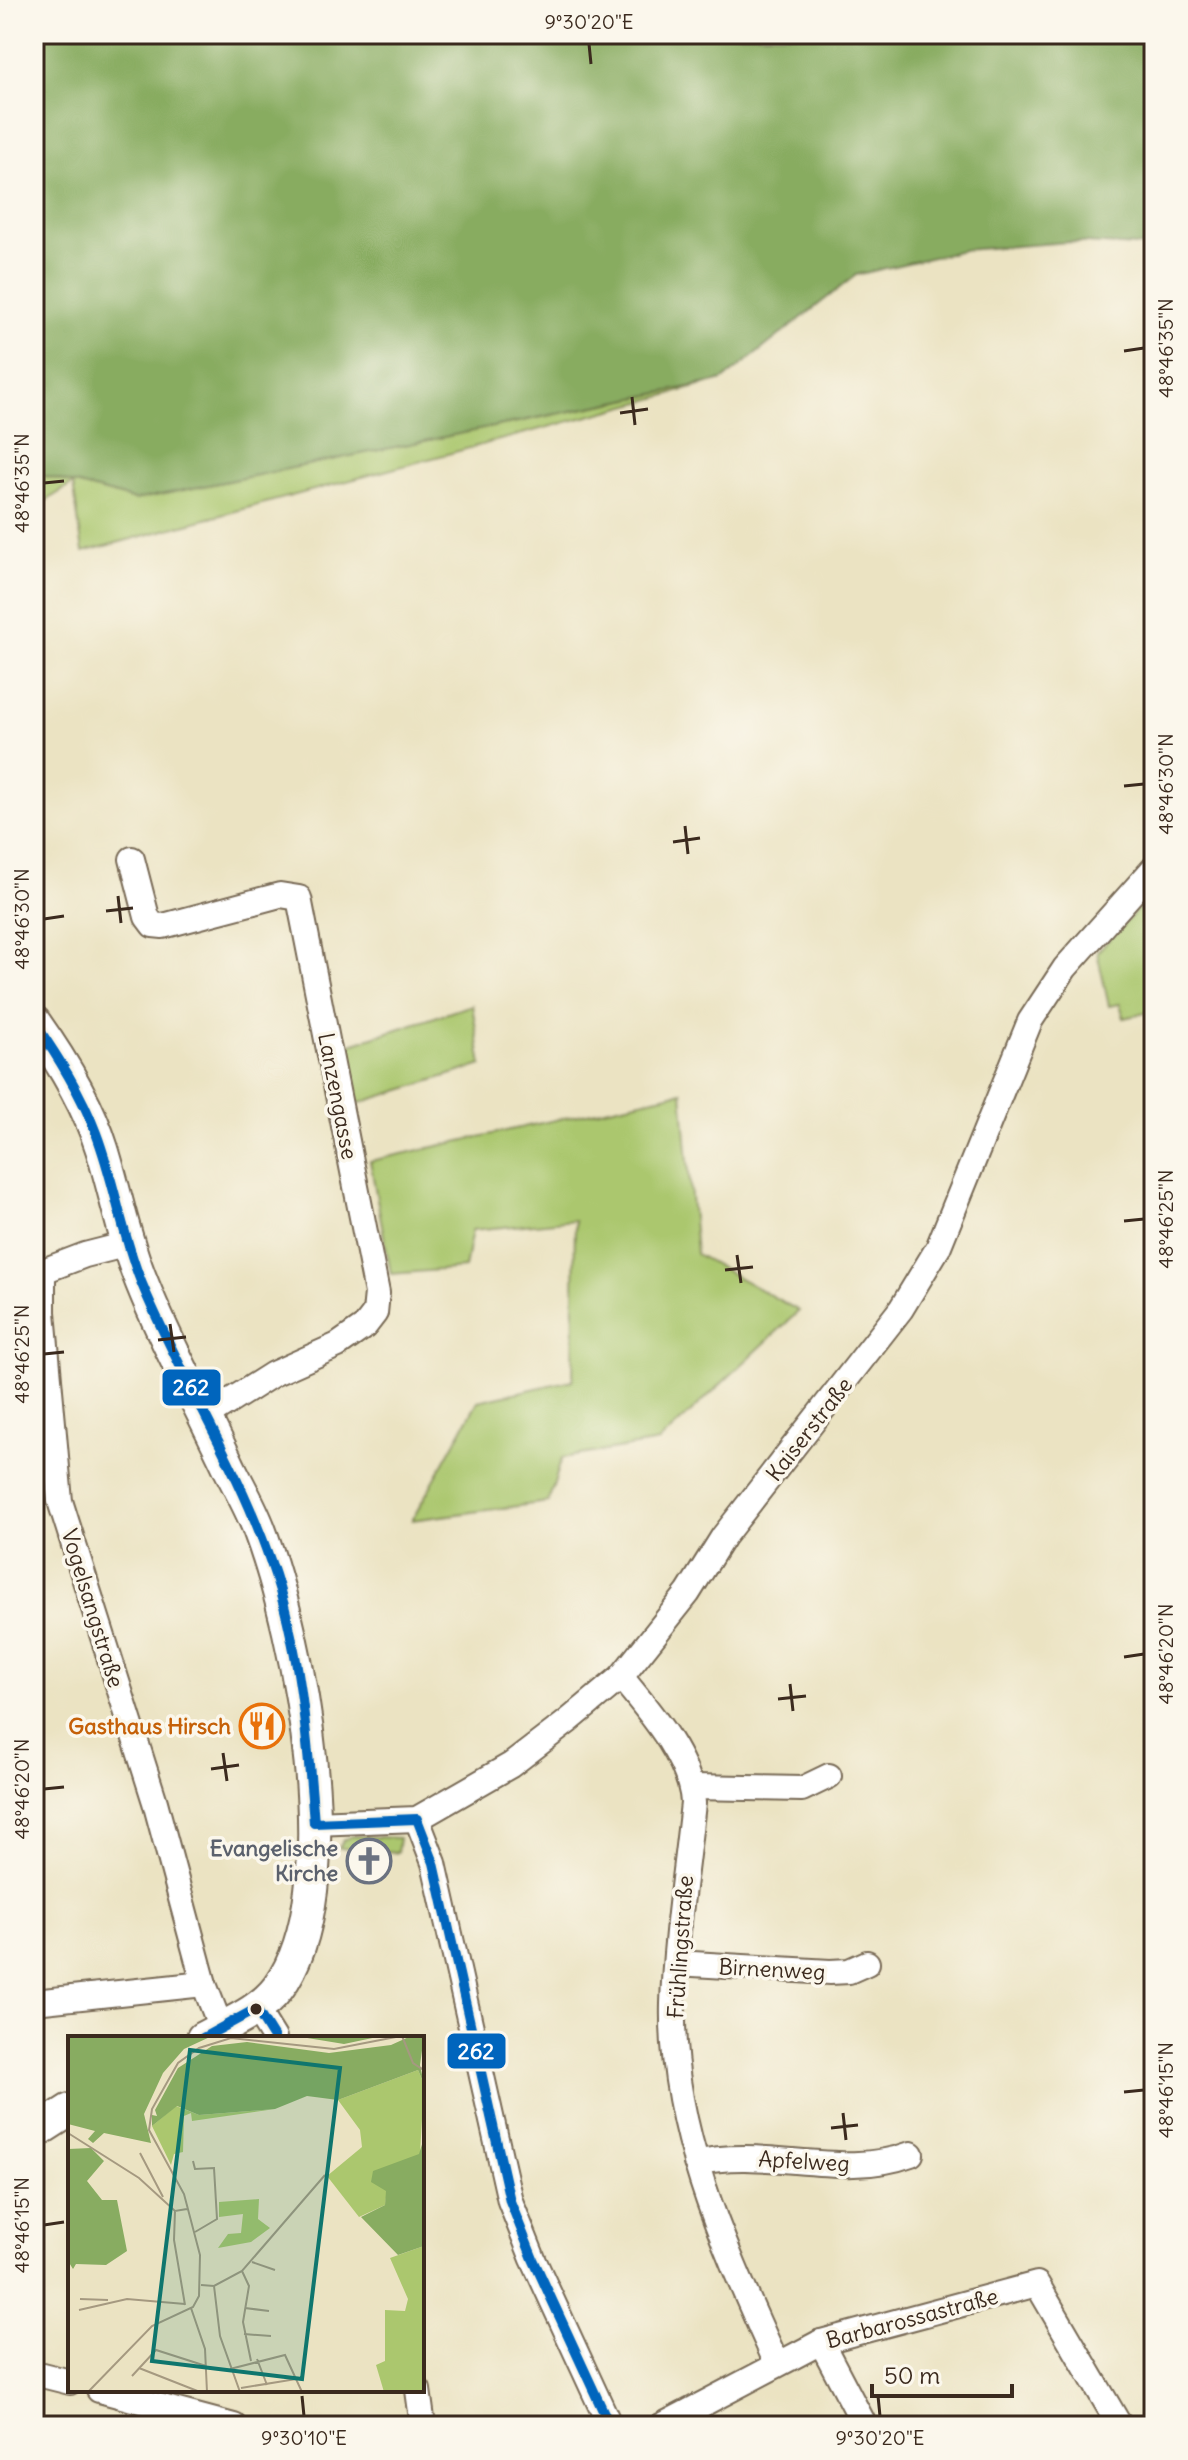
<svg xmlns="http://www.w3.org/2000/svg" width="1188" height="2460" viewBox="0 0 1188 2460" font-family="Delius,sans-serif">
	<rect width="100%" height="100%" fill="#fbf7ec"/>
	<filter id="ink" filterUnits="userSpaceOnUse"><feTurbulence type="fractalNoise" baseFrequency=".0125" numOctaves="2"/><feDisplacementMap in="SourceGraphic" scale="16" xChannelSelector="R" yChannelSelector="G"/><feConvolveMatrix kernelMatrix="1 2 1 2 8 2 1 2 1" color-interpolation-filters="sRGB"/></filter>
	<filter id="wash" filterUnits="userSpaceOnUse"><feTurbulence type="fractalNoise" baseFrequency=".006" numOctaves="4" result="noise"/><feDisplacementMap in="SourceGraphic" scale="32" xChannelSelector="R" yChannelSelector="G"/><feGaussianBlur stdDeviation="1.8" result="paint"/><feColorMatrix in="noise" values="0 0 0 0 0 0 0 0 0 0 0 0 0 0 0 0 0 1.4 0 .05"/><feComposite in="paint" operator="in"/></filter>
	<g filter="url(#wash)">
		<rect width="100%" height="100%" fill="#ebe3c2"/>
		<g fill="#abc76e" stroke="#737846" stroke-width="2">
			<path d="M 723,380 L 83,552 L 73,484 L 34,508 L 34,473 L 135,500 Z"/>
			<path d="M 1154,892 L 1154,1011 L 1124,1018 L 1120,1004 L 1109,1006 L 1097,952 Z"/>
			<path d="M 472,1005 L 482,1065 L 356,1104 L 342,1047 Z"/>
			<path d="M 682,1092 L 696,1254 L 799,1311 L 659,1442 L 562,1458 L 548,1502 L 412,1520 L 478,1401 L 573,1380 L 575,1220 L 472,1230 L 465,1268 L 391,1274 L 370,1161 Z"/>
			<path d="M 352,1836 L 399,1838 L 397,1853 L 339,1848 L 343,1841 Z"/>
		</g>
		<path fill="#88ac61" stroke="#626b40" stroke-width="2" d="M 47,34 L 1154,34 L 1154,247 L 1068,242 L 963,250 L 856,275 L 723,380 L 135,500 L 34,473 L 34,47 Z"/>
	</g>
	<g filter="url(#ink)">
		<g fill="none" stroke-linecap="round" stroke-linejoin="round">
			<g stroke="#796b57" stroke-width="28">
				<g id="minor">
					<path d="M 132,859 L 147,917 L 153,925 L 163,926 L 280,895 L 299,898 L 377,1293 L 375,1313 L 365,1326 L 338,1345 L 273,1374 L 205,1417"/>
					<path d="M 43,1271 L 43,1312 L 60,1501 L 155,1802 L 204,1984 L 221,2028"/>
					<path d="M 43,1271 L 85,1255 L 128,1244"/>
					<path d="M 621,1677 C 648,1710 691,1759 693,1803 C 686,1869 675,1937 673,2004 C 670,2132 726,2250 777,2364"/>
					<path d="M 692,1787 L 802,1789 L 829,1776"/>
					<path d="M 417,1819 L 434,1863 L 510,2201 L 533,2259 L 610,2426"/>
					<path d="M 314,1823 L 417,1819 L 511,1765 L 567,1722 L 621,1677 L 688,1593 L 723,1537 L 901,1309 L 938,1248 L 1030,1021 L 1065,968 L 1154,868"/>
					<path d="M 676,1963 L 830,1972 L 849,1971 L 867,1963"/>
					<path d="M 34,2002 L 204,1984"/>
					<path d="M 256,2009 L 274,2038"/>
					<path d="M 696,2163 C 766,2146 842,2180 911,2154"/>
					<path d="M 821,2342 L 865,2426"/>
					<path d="M 34,2373 L 70,2382"/>
					<path d="M 99,2390 L 234,2426"/>
					<path d="M 418,2390 L 423,2426"/>
					<path d="M 661,2426 L 821,2342 L 1037,2284 L 1120,2426"/>
				</g>
			</g>
			<g stroke="#796b57" stroke-width="36">
				<g id="major">
					<path d="M 34,1022 C 61,1060 88,1104 102,1149 C 116,1194 124,1240 142,1283 C 167,1346 201,1407 230,1469 C 240,1489 251,1508 259,1529 C 299,1635 350,1891 278,1988 C 260,2012 228,2024 203,2038"/>
					<path d="M 34,2133 L 70,2110"/>
				</g>
			</g>
			<use href="#minor" stroke="#fff" stroke-width="24"/>
			<use href="#major" stroke="#fff" stroke-width="32"/>
			<g stroke="#fbf7ec" stroke-width="16">
				<g id="bus-1">
					<path d="M 34,1022 C 58,1057 81,1093 96,1133 C 115,1183 122,1236 142,1284 C 181,1378 237,1464 270,1560 C 300,1644 307,1734 314,1823 L 417,1819 L 434,1863 L 510,2201 L 533,2259 L 610,2426"/>
					<path d="M 203,2038 L 256,2009 L 274,2038"/>
				</g>
			</g>
			<use href="#bus-1" stroke="#0065bd" stroke-width="10"/>
		</g>
	</g>
	<path fill="none" stroke="#3b2a1e" stroke-width="3" d="M 589,44 L 591,64M 1124,351 L 1144,348M 632,397 L 635,425M 620,413 L 648,409M 44,483 L 64,481M 1124,786 L 1144,784M 685,826 L 688,854M 673,842 L 700,838M 118,896 L 121,923M 106,911 L 133,908M 44,919 L 64,916M 1124,1221 L 1144,1219M 737,1255 L 741,1283M 725,1270 L 753,1267M 170,1324 L 174,1352M 158,1340 L 186,1337M 44,1354 L 64,1352M 1124,1657 L 1144,1654M 790,1684 L 793,1711M 778,1699 L 806,1696M 223,1753 L 227,1781M 211,1769 L 239,1765M 44,1789 L 64,1787M 1124,2092 L 1144,2090M 843,2113 L 846,2140M 831,2128 L 858,2125M 44,2225 L 64,2222M 302,2396 L 304,2416M 878,2396 L 880,2416"/>
	<defs>
		<g id="restaurant-ring" transform="scale(2.3)"><circle r="9.5" fill="#fbf7ec" stroke="#e8710a" stroke-width="1.5"/><path d="M-5-6h1v4h1v-4h1v4h1v-4h1v5L-1.5 .5V6h-2V.5L-5-1ZM5-6V6H3V1.5H1.5Q1.5-4 5-6Z" fill="#e8710a"/></g>
		<g id="church-ring" transform="scale(2.3)"><circle r="9.5" fill="#fbf7ec" stroke="#6b7280" stroke-width="1.5"/><path d="M-1.2-6h2.4v3.5h3.3v2.4h-3.3V6h-2.4V-.1h-3.3v-2.4h3.3Z" fill="#6b7280"/></g>
	</defs>
	<g fill-rule="evenodd">
		<use href="#restaurant-ring" x="262" y="1726"/>
		<use href="#church-ring" x="369" y="1861"/>
	</g>
	<circle fill="#3b2a1e" stroke="#fbf7ec" stroke-width="3" cx="256" cy="2009" r="7"/>
	<g text-anchor="middle" dominant-baseline="central" stroke-width="7" stroke-linejoin="round" paint-order="stroke">
		<g font-size="22" fill="#3b2a1e" stroke="#fbf7ec">
			<text transform="translate(338 1096) rotate(79)">Lanzengasse</text>
			<text transform="translate(809 1429) rotate(-52)">Kaiserstraße</text>
			<text transform="translate(93 1608) rotate(73)">Vogelsangstraße</text>
			<text transform="translate(680 1947) rotate(-86)">Frühlingstraße</text>
			<text transform="translate(772 1969) rotate(3)">Birnenweg</text>
			<text transform="translate(804 2161) rotate(3)">Apfelweg</text>
			<text transform="translate(912 2318) rotate(-15)">Barbarossastraße</text>
		</g>
		<g font-size="22" font-weight="bold" fill="#c56008" stroke="#fbf7ec" text-anchor="end">
			<text x="231" y="1726">Gasthaus Hirsch</text>
		</g>
		<g font-size="22" font-weight="bold" fill="#5b616d" stroke="#fbf7ec" text-anchor="end">
			<text x="338" y="1848">Evangelische<tspan x="338" dy="25">Kirche</tspan></text>
		</g>
	</g>
	<g transform="translate(68 2036)">
		<rect width="356" height="356" fill="#ebe3c2"/>
		<path d="M 350,34 L 356,48 L 352,118 L 319,154 L 317,169 L 291,181 L 259,140 L 294,111 L 292,94 L 270,64 ZM 108,70 L 131,79 L 207,73 L 124,85 L 123,77 L 116,80 L 115,116 L 106,118 L 103,129 L 84,90 ZM 191,163 L 190,183 L 202,192 L 183,206 L 150,212 L 160,198 L 173,197 L 175,178 L 151,181 L 151,166 ZM 356,210 L 356,356 L 316,356 L 308,329 L 317,325 L 317,274 L 337,275 L 340,263 L 322,222 Z" fill="#abc76e"/>
		<path d="M 0,0 L 144,0 L 116,13 L 95,37 L 76,78 L 83,107 L 36,97 L 25,107 L 20,103 L 27,95 L 0,88 ZM 227,0 L 314,0 L 276,8 ZM 343,0 L 356,0 L 352,29 L 356,48 L 350,34 L 270,64 L 239,60 L 207,73 L 131,79 L 109,70 L 84,90 L 84,79 L 89,80 L 87,74 L 110,32 L 144,10 L 179,6 L 261,17 L 323,9 ZM 356,102 L 356,210 L 330,219 L 293,181 L 317,169 L 318,155 L 303,146 L 305,135 L 351,118 ZM 23,112 L 36,125 L 19,145 L 34,164 L 49,164 L 59,215 L 38,229 L 8,228 L 5,233 L 0,225 L 0,113 Z" fill="#88ac61"/>
		<path fill="none" stroke="#a59980" stroke-width="2" d="M 334,0 L 345,27 L 354,33 L 356,28M 0,97 L 71,142 L 107,175 L 119,173M 72,117 L 95,161M 125,125 L 127,133 L 146,132 L 149,183 L 127,196M 107,175 L 106,204 L 117,269M 184,226 L 207,234M 174,235 L 181,250 L 175,286 L 183,325M 133,249 L 146,250 L 174,235 L 257,139M 146,250 L 152,300 L 172,356M 12,263 L 40,264M 123,272 L 137,313 L 139,356M 177,272 L 201,275M 11,274 L 59,263 L 117,268M 176,298 L 203,300M 189,323 L 199,349M 71,332 L 132,356M 162,333 L 217,319 L 228,343M 64,340 L 88,314 L 138,330M 173,352 L 228,343 L 234,356M 20,356 L 84,290 L 125,271 L 131,260 L 132,219 L 116,158 L 81,94 L 84,73 L 110,27 L 131,12 L 163,2 L 266,13 L 333,0"/>
		<path fill="#0f766e" fill-opacity="0.15" stroke="#0f766e" stroke-width="4" d="M 122,14 L 272,32 L 234,343 L 84,325 Z"/>
		<rect width="356" height="356" fill="none" stroke="#3b2a1e" stroke-width="4"/>
	</g>
	<g stroke="#fbf7ec" stroke-width="3">
		<rect x="161" y="1368" width="61" height="39" rx="8" fill="#0065bd"/>
		<rect x="446" y="2032" width="61" height="38" rx="8" fill="#0065bd"/>
	</g>
	<g font-size="22" text-anchor="middle" font-weight="bold" fill="#fff">
		<text x="191" y="1395">262</text>
		<text x="476" y="2059">262</text>
	</g>
	<rect width="1188" height="2460" fill="none" stroke="#fbf7ec" stroke-width="88"/>
	<path d="M872 2384v12h140v-12" fill="none" stroke="#3b2a1e" stroke-width="4"/>
	<text x="884" y="2384" font-size="24" fill="#3b2a1e" stroke="#fbf7ec" stroke-width="6" paint-order="stroke">50 m</text>
	<rect x="44" y="44" width="1100" height="2372" fill="none" stroke="#3b2a1e" stroke-width="3"/>
	<g font-size="20" text-anchor="middle" fill="#3b2a1e">
		<text x="589" y="29">9°30'20"E</text>
		<text transform="translate(1166 348) rotate(-90)" y="7">48°46'35"N</text>
		<text transform="translate(22 483) rotate(-90)" y="7">48°46'35"N</text>
		<text transform="translate(1166 784) rotate(-90)" y="7">48°46'30"N</text>
		<text transform="translate(22 919) rotate(-90)" y="7">48°46'30"N</text>
		<text transform="translate(1166 1219) rotate(-90)" y="7">48°46'25"N</text>
		<text transform="translate(22 1354) rotate(-90)" y="7">48°46'25"N</text>
		<text transform="translate(1166 1654) rotate(-90)" y="7">48°46'20"N</text>
		<text transform="translate(22 1789) rotate(-90)" y="7">48°46'20"N</text>
		<text transform="translate(1166 2090) rotate(-90)" y="7">48°46'15"N</text>
		<text transform="translate(22 2225) rotate(-90)" y="7">48°46'15"N</text>
		<text x="304" y="2445">9°30'10"E</text>
		<text x="880" y="2445">9°30'20"E</text>
	</g>
</svg>
